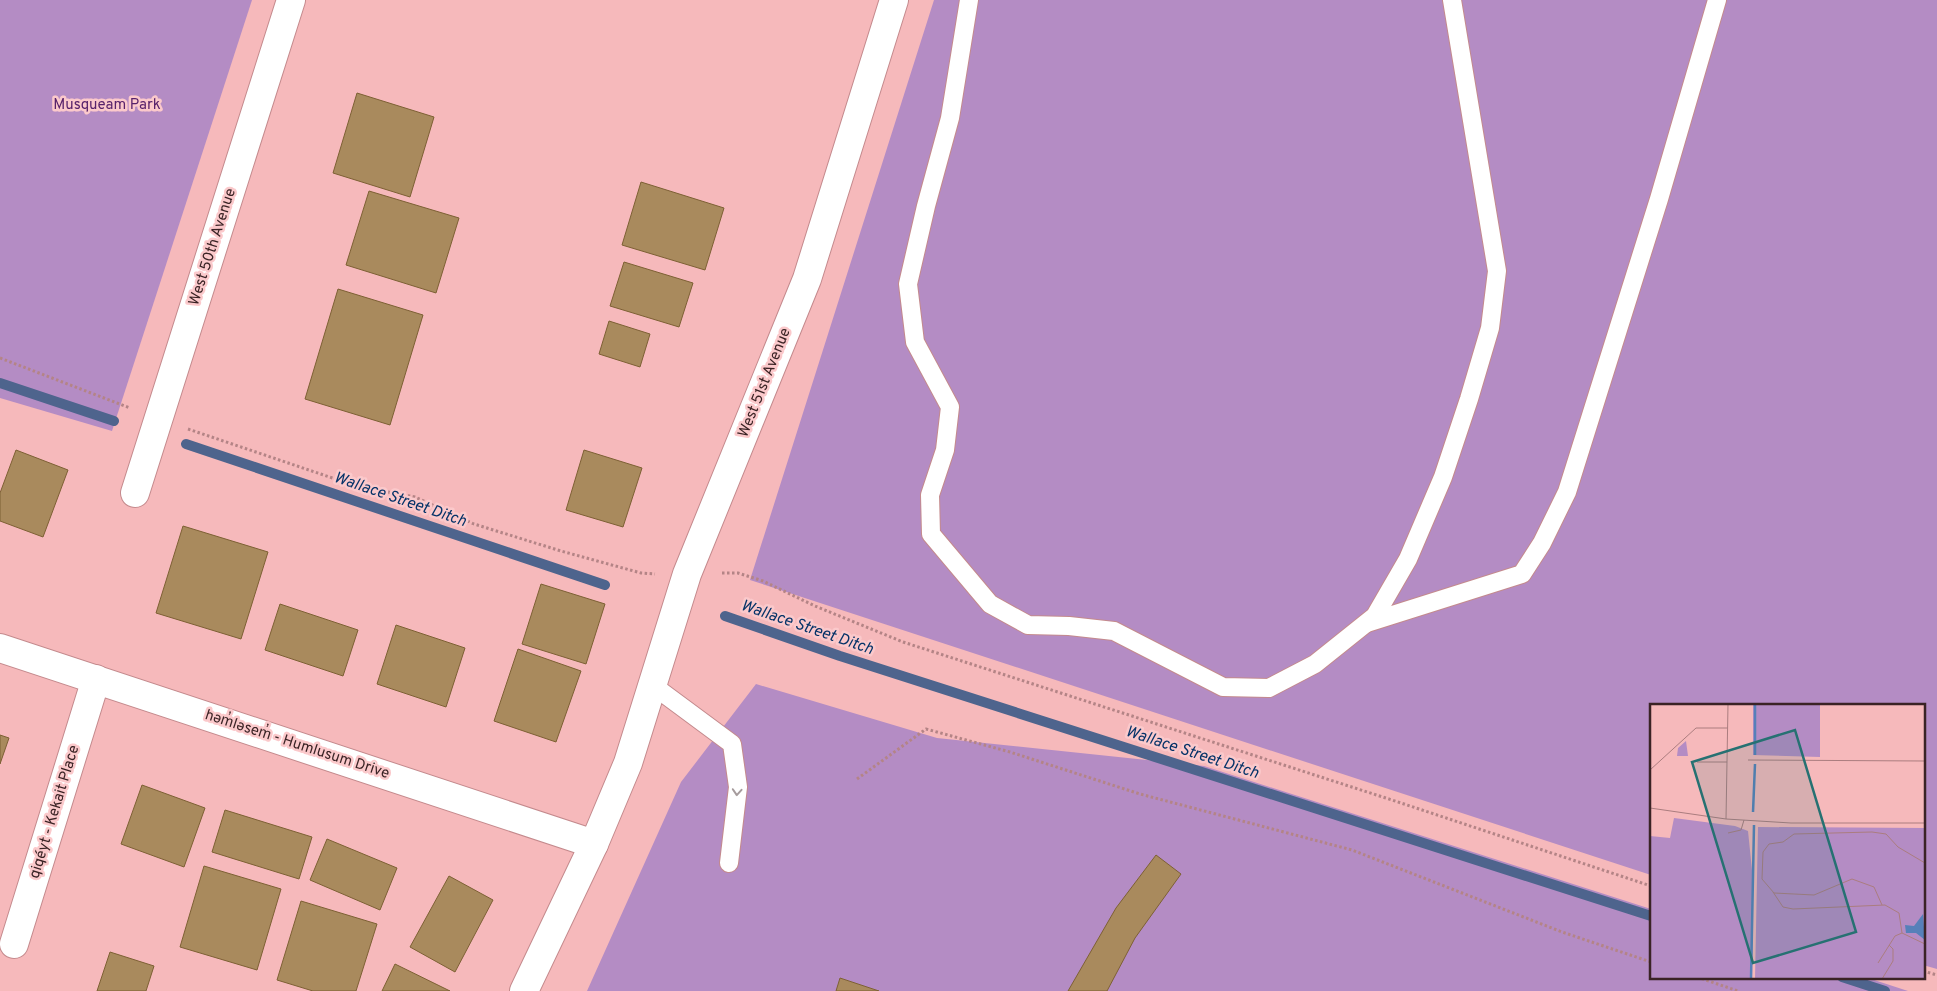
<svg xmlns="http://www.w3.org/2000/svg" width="1937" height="991" viewBox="0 0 1937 991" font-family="Overpass,sans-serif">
	<rect width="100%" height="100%" fill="#f6b9bb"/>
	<g fill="#b48cc4">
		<path d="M 0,0 L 252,0 L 112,431 L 0,398 Z"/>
		<path d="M 934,0 L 1937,0 L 1937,969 L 1923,965 L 1923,705 L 1651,705 L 1651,875 L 750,580 Z"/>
		<path d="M 756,684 L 937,738 L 1204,766 L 1651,909 L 1651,977 L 1865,977 L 1908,991 L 587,991 L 681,782 Z"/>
	</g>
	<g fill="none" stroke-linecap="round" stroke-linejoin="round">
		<g stroke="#4e648d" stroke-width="10">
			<path d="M 0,383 L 114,421"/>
			<path d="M 186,444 L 605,585"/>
			<path d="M 725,616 L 840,656 L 1651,916"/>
			<path d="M 1842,977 L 1885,991"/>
		</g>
	</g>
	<g fill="#a98a5d" stroke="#7d6034">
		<path d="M 357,93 L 434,117 L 410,197 L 333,173 Z"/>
		<path d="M 641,182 L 724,208 L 705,270 L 622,245 Z"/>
		<path d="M 369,191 L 459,218 L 436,293 L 346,265 Z"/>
		<path d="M 624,262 L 693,283 L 679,327 L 610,306 Z"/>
		<path d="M 338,289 L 423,315 L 390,425 L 305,399 Z"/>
		<path d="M 609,321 L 650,334 L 640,367 L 599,354 Z"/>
		<path d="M 16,450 L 68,470 L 43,537 L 0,521 L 0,493 Z"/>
		<path d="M 584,450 L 642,468 L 623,527 L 566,510 Z"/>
		<path d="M 183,526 L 268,552 L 241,639 L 156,613 Z"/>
		<path d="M 541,584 L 605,604 L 586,664 L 522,644 Z"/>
		<path d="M 280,604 L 358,630 L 343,676 L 265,650 Z"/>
		<path d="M 396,625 L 465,648 L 446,707 L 377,684 Z"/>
		<path d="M 518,649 L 581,671 L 556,742 L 494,721 Z"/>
		<path d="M 0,735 L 9,738 L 0,764 Z"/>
		<path d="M 142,785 L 205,808 L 184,867 L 121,844 Z"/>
		<path d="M 225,810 L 312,837 L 299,879 L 212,852 Z"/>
		<path d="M 327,839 L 397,868 L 380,910 L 310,880 Z"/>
		<path d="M 1156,855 L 1181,874 L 1135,938 L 1107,991 L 1068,991 L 1116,908 Z"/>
		<path d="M 204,866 L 281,889 L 257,970 L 180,947 Z"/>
		<path d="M 449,876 L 493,900 L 455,972 L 410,947 Z"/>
		<path d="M 301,901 L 377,924 L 356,991 L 313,991 L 277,980 Z"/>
		<path d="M 110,952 L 154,966 L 146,991 L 97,991 Z"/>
		<path d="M 395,964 L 450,991 L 382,991 Z"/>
		<path d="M 840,978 L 879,991 L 836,991 Z"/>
	</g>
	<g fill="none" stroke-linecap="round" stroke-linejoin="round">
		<g stroke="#c48a8d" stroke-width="20">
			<g id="lane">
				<path d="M 969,0 L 950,118 L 926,206 L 908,284 L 915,342 L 950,407 L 945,450 L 930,495 L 931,534 L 990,604 L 1028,625 L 1069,626 L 1114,631 L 1223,687 L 1269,688 L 1315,664 L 1375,616 L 1408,559 L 1443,477 L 1469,399 L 1490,328 L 1497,271 L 1452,0"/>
				<path d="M 1367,623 L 1522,574 L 1542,543 L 1567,492 L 1659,199 L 1717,0"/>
				<path d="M 651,684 L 732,744 L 738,787 L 729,863"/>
			</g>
		</g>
		<g stroke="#c48a8d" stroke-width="30">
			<g id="street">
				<path d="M 135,493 L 291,0"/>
				<path d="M 0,648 L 594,844"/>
				<path d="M 14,944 L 96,679"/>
				<path d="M 524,991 L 594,844 L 628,763 L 687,574 L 807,279 L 894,0"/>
			</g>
		</g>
		<g stroke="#b48486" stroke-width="3" stroke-dasharray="2.5 2.5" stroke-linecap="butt">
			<path d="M 0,358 L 130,408"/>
			<path d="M 188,429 L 356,486 L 415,497 L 474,524 L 561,551 L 641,573 L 655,574"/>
			<path d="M 722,573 L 738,573 L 763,581 L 815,606 L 903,642 L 1392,800 L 1651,886"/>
			<path d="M 857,779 L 926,729 L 1010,752 L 1140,794 L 1352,850 L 1562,932 L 1651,962"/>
			<path d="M 1923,971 L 1937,975"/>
			<path d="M 1697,977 L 1738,991"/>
		</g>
		<use href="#lane" stroke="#fff" stroke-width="18"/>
		<use href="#street" stroke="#fff" stroke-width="28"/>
	</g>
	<defs><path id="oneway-chevron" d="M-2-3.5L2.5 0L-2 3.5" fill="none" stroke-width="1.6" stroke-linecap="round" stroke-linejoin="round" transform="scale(1.25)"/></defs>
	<use stroke="#a69c9d" href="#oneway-chevron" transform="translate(737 792) rotate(94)"/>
	<g text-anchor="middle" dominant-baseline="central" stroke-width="5" stroke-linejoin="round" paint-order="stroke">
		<g font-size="15" fill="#58226b" stroke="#fbc9cb">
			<text x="107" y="105">Musqueam Park</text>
		</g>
		<g font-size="15" fill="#3a2325" stroke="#fbc9cb">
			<text transform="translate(213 247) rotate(-72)">West 50th Avenue</text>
			<text transform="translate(765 383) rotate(-68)">West 51st Avenue</text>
			<text transform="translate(297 745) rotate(18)">həm̓ləsem̓ - Humlusum Drive</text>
			<text transform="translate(55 812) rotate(-73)">qiqéyt - Kekait Place</text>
		</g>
		<g font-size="16" font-style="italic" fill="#063368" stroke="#fbc9cb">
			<text transform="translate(400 500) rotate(19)">Wallace Street Ditch</text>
			<text transform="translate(807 628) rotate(19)">Wallace Street Ditch</text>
			<text transform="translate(1192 753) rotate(18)">Wallace Street Ditch</text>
		</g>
	</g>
	<g transform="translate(1650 704)">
		<rect width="275" height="275" fill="#f6b9bb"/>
		<path d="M 103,0 L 170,0 L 170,53 L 103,51 ZM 36,37 L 38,52 L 27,52 L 28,44 ZM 24,114 L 85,122 L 98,127 L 103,176 L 102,275 L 0,275 L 0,132 L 20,134 ZM 108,123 L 275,124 L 275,275 L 105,275 Z" fill="#b48cc4"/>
		<path d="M 273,210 L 275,236 L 266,229 L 256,229 L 255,221 L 264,222 Z" fill="#5680b9"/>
		<path fill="none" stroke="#5680b9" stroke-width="2.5" d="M 105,51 L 105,0M 103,108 L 105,60M 101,275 L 104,121"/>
		<path fill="none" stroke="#ab7d7f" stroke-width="1" d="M 98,56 L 275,57M 47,58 L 77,58M 0,66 L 46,24 L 78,24M 0,104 L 76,115 L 141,119 L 275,119M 76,115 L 78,0M 78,129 L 91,126 L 94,116M 123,188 L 133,203 L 143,205 L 235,201 L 249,209 L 252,229 L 275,240M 232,201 L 224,183 L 202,175 L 164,191 L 124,189 L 112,175 L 113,148 L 119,140 L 133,138 L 144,130 L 222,128 L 236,130 L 248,143 L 275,159M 228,259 L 245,232 L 252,229M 232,275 L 243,257 L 243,245 L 239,241"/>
		<path fill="#267172" fill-opacity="0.15" stroke="#267172" stroke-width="2.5" d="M 145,26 L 206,228 L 103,259 L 42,58 Z"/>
		<rect width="275" height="275" fill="none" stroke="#3a2325" stroke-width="2.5"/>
	</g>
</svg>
